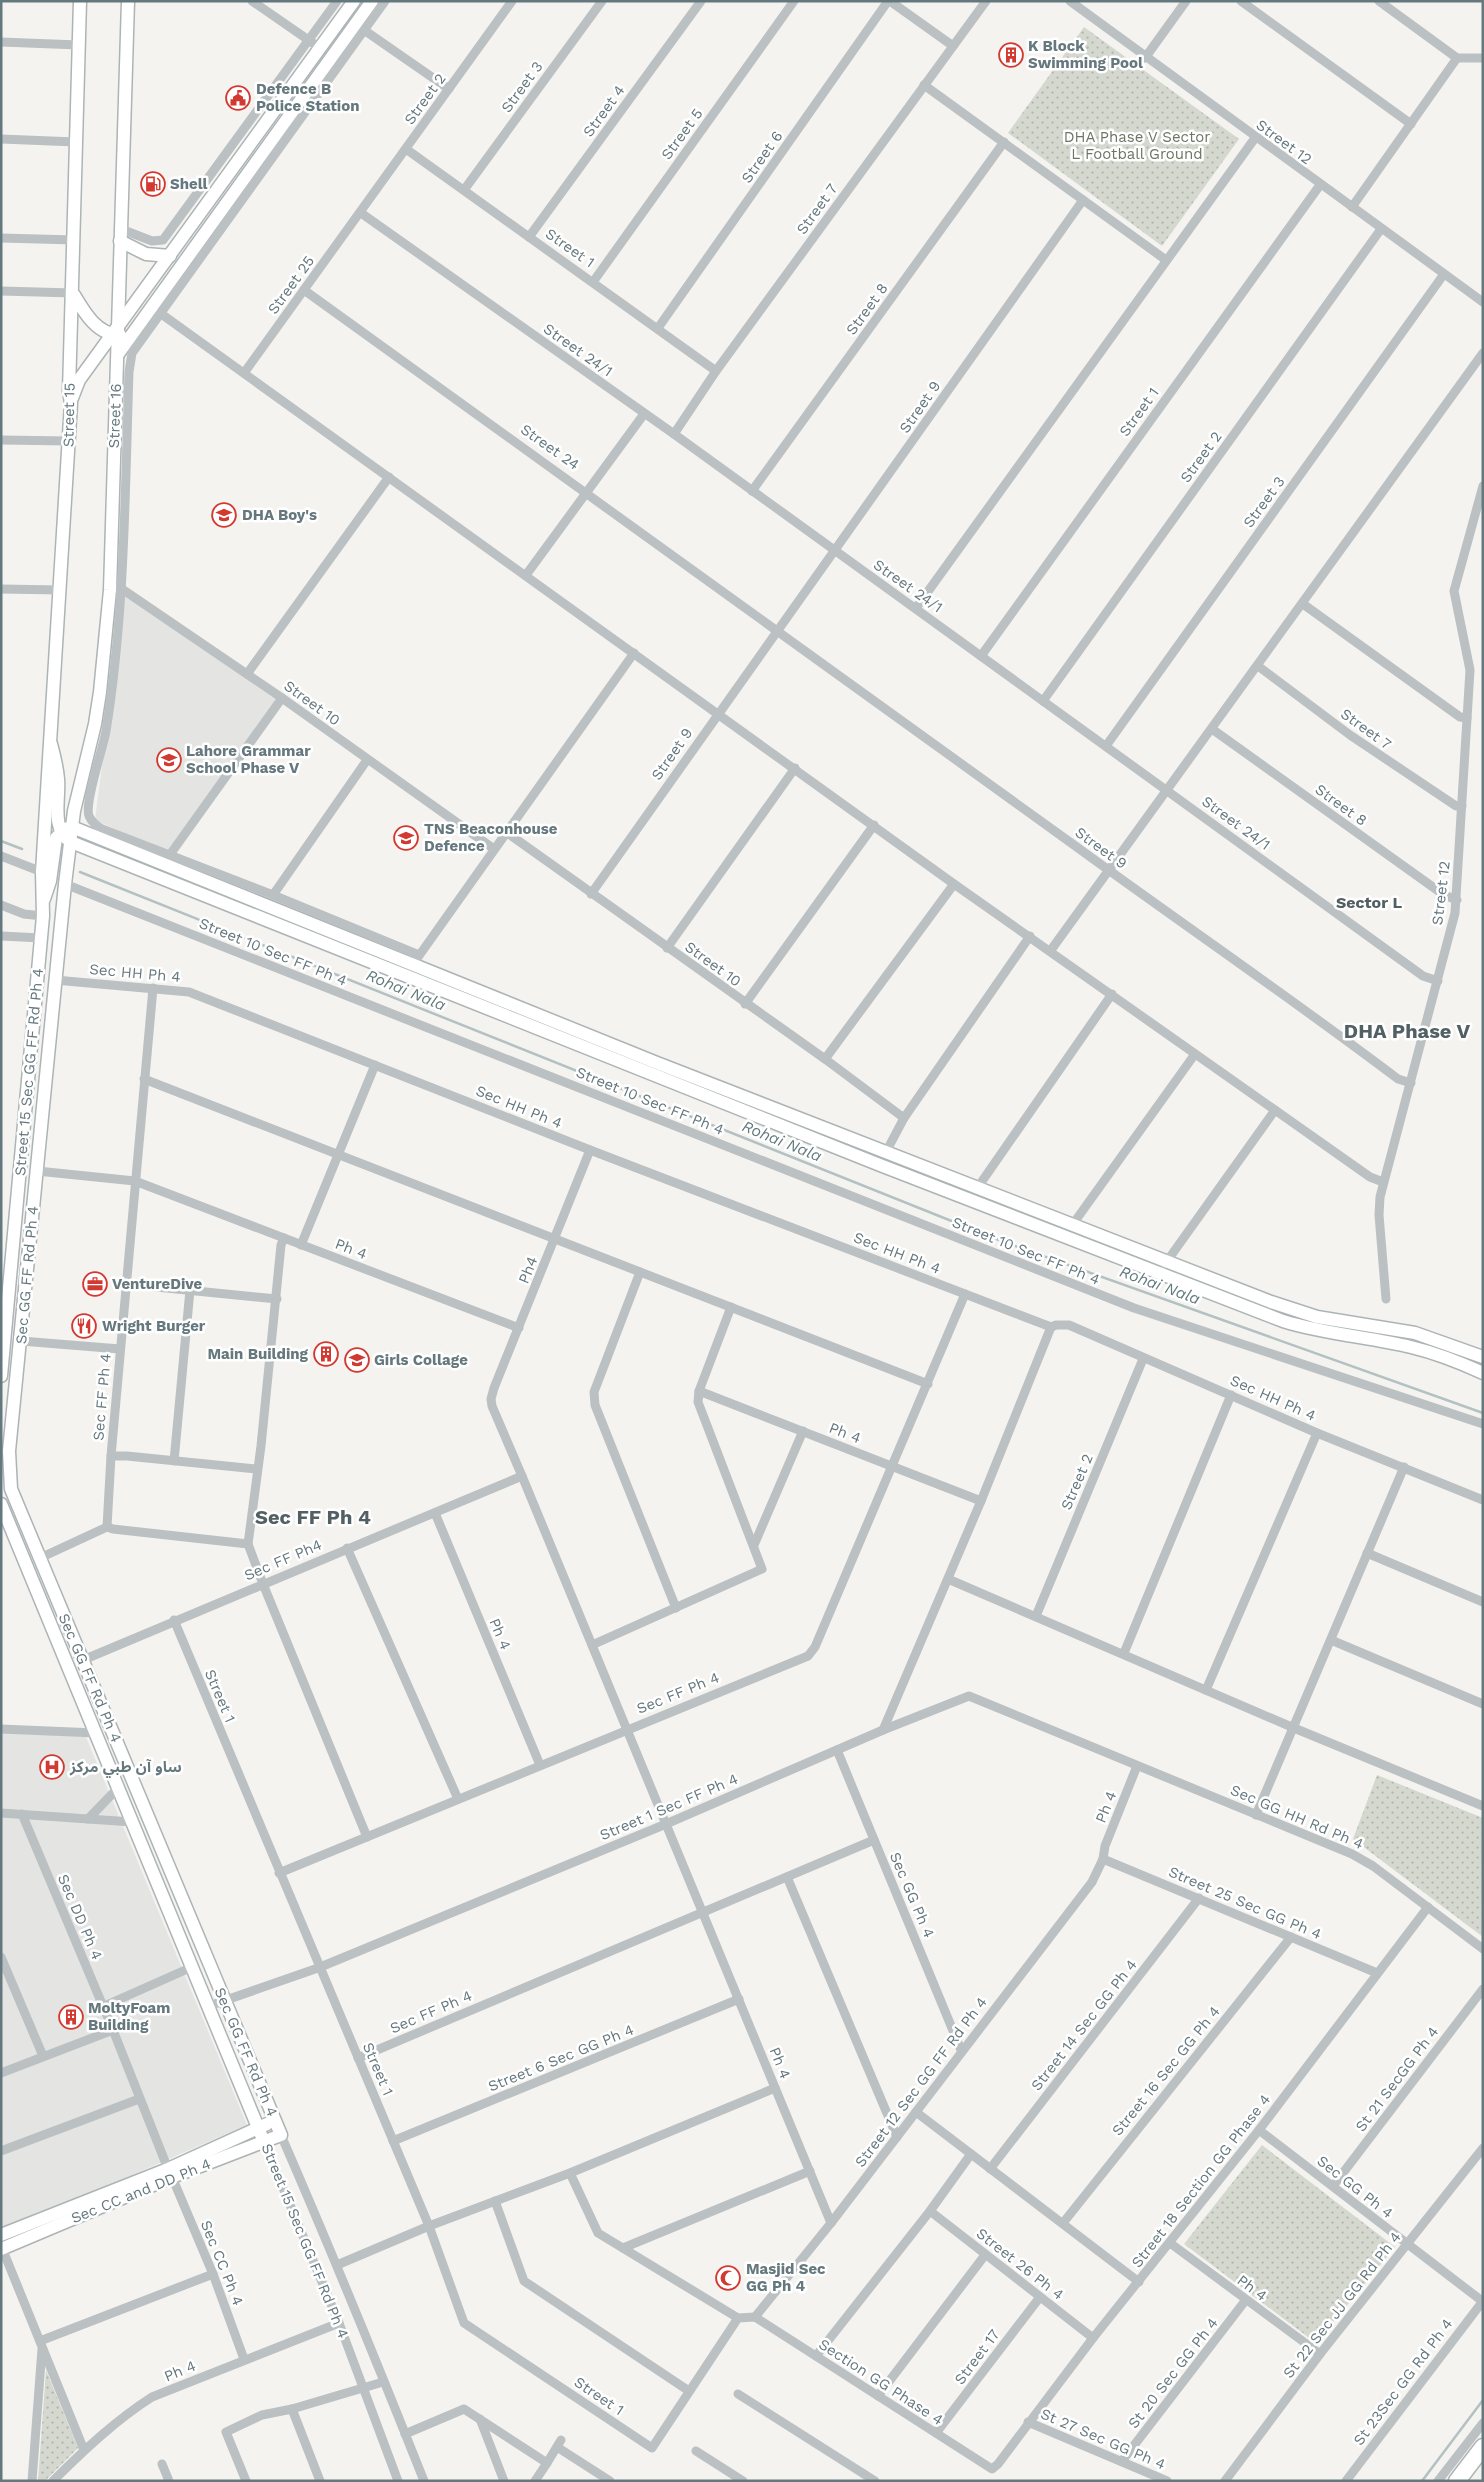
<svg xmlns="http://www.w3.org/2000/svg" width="1484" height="2482" viewBox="0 0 1484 2482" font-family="'Work Sans','Noto Sans Arabic',sans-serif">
	<defs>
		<pattern id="park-dots" width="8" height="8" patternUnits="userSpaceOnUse" patternTransform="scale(1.25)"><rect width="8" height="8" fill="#d4d8cf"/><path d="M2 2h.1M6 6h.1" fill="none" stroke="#b0b4ad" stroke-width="1.8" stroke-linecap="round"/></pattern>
	</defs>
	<rect width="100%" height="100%" fill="#f4f3f0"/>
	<g fill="#e4e5e3">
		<path d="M 124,594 L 278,701 L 168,853 L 95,820 Z"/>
		<path d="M 1,1732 L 86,1737 L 247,2125 L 1,2232 Z"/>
	</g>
	<g fill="url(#park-dots)">
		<path d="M 1084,27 L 1239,139 L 1162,246 L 1008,133 Z"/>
		<path d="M 1377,1775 L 1483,1818 L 1483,1937 L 1353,1839 Z"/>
		<path d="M 1262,2145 L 1395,2247 L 1316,2343 L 1184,2244 Z"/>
		<path d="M 46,2370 L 78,2448 L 45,2481 L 38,2481 Z"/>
	</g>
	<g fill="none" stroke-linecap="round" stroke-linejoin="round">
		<g stroke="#b3c1c3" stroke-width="2.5">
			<path d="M 1,841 L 22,849"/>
			<path d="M 80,872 L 1004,1242 L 1483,1413"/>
			<path d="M 1422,2481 L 1483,2400"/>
		</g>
		<g stroke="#adb4b6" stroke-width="15">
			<g id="secondary">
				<path d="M 120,241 L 146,254 L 170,256"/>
				<path d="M 74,295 C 84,312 97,335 120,335"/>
				<path d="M 118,354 L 372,1"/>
				<path d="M 72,398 L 79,380 L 354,1"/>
				<path d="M 51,744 C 54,755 57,767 58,779 C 60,799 50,829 71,842 L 880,1165 L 1283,1321 C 1325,1334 1369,1337 1411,1347 C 1436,1353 1459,1362 1483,1373"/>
				<path d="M 44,899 L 50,881 L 56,838 L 65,829 L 72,827 L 657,1063 L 1271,1302 L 1317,1317 L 1415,1333 L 1483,1357"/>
				<path d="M 1,1376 L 43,916 L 42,872 L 71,403 L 69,391 L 80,1"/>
				<path d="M 1,1504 L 264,2142"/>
				<path d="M 1,2235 L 168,2169 L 267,2124"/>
				<path d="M 1,2249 L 172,2177 L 281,2135 L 11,1489 L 9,1451 L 65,884 L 74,811 L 95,724 L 100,692 L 110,590 L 128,1"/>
			</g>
		</g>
		<g stroke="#aeb3b5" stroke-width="19">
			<path id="highway" d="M 1457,2481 L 1483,2447"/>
		</g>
		<g stroke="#bbc0c2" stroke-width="9">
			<path d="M 252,1 L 320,48"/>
			<path d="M 385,1 L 132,353 L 129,372 C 125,491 125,613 106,731 C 103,749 84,803 89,816 C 92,823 97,826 102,829 L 273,895 L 419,955"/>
			<path d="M 890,1 L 953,46"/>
			<path d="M 1070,1 L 1483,302"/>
			<path d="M 1241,1 L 1411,124"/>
			<path d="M 1379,1 L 1457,58 L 1483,58"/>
			<path d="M 364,30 L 449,89"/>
			<path d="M 1,42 L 79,45"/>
			<path d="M 1145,58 L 1186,1"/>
			<path d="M 924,85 L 1166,260"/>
			<path d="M 1,139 L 76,142"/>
			<path d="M 406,149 L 716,371"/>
			<path d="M 464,190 L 602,1"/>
			<path d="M 1352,207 L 1457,58"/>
			<path d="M 361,213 L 674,434 L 1423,976 L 1438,981"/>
			<path d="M 121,229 L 152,241 L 163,240 L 337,1"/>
			<path d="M 529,237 L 701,1"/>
			<path d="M 1,238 L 75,240"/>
			<path d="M 593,282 L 794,1"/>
			<path d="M 304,290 C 562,473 818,659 1074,845 C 1181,923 1291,998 1398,1079 L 1411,1083"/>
			<path d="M 1,291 L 73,293"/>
			<path d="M 160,313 L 954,884 L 1370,1177 L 1383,1182"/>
			<path d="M 658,328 L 888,1"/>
			<path d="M 244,373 L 512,1"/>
			<path d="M 674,434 L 716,371 L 986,1"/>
			<path d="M 1,440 L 69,441"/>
			<path d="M 752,491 L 1004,142"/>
			<path d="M 526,575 L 644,414"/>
			<path d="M 1,589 L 61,590"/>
			<path d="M 118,589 L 122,589 L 282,698 L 494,849"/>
			<path d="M 1303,604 L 1460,717 L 1467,718"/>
			<path d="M 916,608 L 1255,138"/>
			<path d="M 981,656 L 1320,185"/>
			<path d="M 1258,666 L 1350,735 L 1456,806 L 1462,806"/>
			<path d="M 247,674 L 389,477"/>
			<path d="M 1043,701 L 1381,229"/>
			<path d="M 1212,729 L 1444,895 L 1457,900"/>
			<path d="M 1106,746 L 1444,274"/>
			<path d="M 506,832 L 825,1059 L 904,1118"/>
			<path d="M 1,856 L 42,872"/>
			<path d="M 169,856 L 282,698"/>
			<path d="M 65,884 L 1134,1308 L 1483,1424"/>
			<path d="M 591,894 L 1083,200"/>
			<path d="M 273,895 L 367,760"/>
			<path d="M 1,905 L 24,914 L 43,916"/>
			<path d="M 1,936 L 41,938"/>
			<path d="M 667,948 L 795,768"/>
			<path d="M 1051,950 L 1483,353"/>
			<path d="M 416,960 L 634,653"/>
			<path d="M 55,980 L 189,992 L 590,1150 L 1051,1327 L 1056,1325 L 1069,1325 L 1317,1433 L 1483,1500"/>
			<path d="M 745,1004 L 874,825"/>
			<path d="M 825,1059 L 954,884"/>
			<path d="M 144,1079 L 928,1384"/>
			<path d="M 590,1150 L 494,1388 L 491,1399 L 492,1406 L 522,1476 L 831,2223"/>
			<path d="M 886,1152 L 904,1118 L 1030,936"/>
			<path d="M 37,1171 L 135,1181 L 519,1328"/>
			<path d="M 978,1187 L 1112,994"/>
			<path d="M 1073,1224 L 1195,1054"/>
			<path d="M 284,1238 L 281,1245 L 261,1446 L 248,1544 L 263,1584 L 367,1837"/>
			<path d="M 301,1245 L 375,1065"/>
			<path d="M 1165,1264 L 1275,1110"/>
			<path d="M 640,1272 L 594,1392 L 595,1405 L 676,1608"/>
			<path d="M 126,1284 L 277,1299"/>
			<path d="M 1386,1299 L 1379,1215 L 1380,1197 L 1455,913 L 1470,670 L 1454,591 L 1483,486"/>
			<path d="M 21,1341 L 120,1349"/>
			<path d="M 699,1391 L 981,1501"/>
			<path d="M 111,1456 L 127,1456 L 257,1469"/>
			<path d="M 174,1461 L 190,1290"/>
			<path d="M 435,1513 L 540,1765"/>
			<path d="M 107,1527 L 111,1456 L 153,988"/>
			<path d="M 754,1545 L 803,1431"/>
			<path d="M 347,1548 L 458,1799"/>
			<path d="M 1367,1553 L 1483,1602"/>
			<path d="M 40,1558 L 107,1527 L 113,1529 L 248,1544"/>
			<path d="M 948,1579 L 1294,1728 L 1483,1806"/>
			<path d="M 1036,1616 L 1143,1359"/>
			<path d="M 174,1620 L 429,2226 L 464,2323 L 652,2448 L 738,2318 L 755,2317"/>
			<path d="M 1331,1640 L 1483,1704"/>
			<path d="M 592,1645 L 762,1569 L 698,1402 L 699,1391 L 731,1307"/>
			<path d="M 1124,1653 L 1231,1395"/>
			<path d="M 83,1660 L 522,1476"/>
			<path d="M 1206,1690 L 1317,1433"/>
			<path d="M 1,1729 L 96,1733"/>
			<path d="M 883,1730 L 981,1501 L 1051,1327"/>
			<path d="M 837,1750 L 961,2050"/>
			<path d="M 1,1813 L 132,1822"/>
			<path d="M 22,1814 L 113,2030 L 168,2169"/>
			<path d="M 1256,1815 L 1404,1467"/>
			<path d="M 88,1819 L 119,1787"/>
			<path d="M 1103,1859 L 1377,1973"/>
			<path d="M 279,1873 L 808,1656 L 815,1647 L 965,1294"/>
			<path d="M 787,1877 L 897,2137"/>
			<path d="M 1,1957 L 43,2056"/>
			<path d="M 209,2006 L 318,1968 L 666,1824 L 883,1730 L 969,1696 L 1352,1854 L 1373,1866 L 1483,1949"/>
			<path d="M 102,2007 L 192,1967"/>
			<path d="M 358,2058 L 874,1840"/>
			<path d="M 1,2073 L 113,2030"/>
			<path d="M 916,2112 L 1139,2282"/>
			<path d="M 1259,2130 L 1482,2301"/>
			<path d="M 281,2135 C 331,2250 378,2365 424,2481"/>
			<path d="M 393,2141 L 739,1999"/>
			<path d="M 264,2142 L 339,2323 L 398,2481"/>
			<path d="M 1,2151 L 139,2099"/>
			<path d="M 990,2169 L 1199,1898"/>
			<path d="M 570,2173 L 598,2233 L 738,2318"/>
			<path d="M 172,2177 L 213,2274 L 244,2359"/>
			<path d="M 1333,2186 L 1483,1989"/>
			<path d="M 495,2201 L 524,2281 L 689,2391"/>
			<path d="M 930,2211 L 1093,2338"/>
			<path d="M 1063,2223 L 1291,1937"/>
			<path d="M 1170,2243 L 1320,2354"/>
			<path d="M 2,2248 L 84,2450"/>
			<path d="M 623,2248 L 810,2171"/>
			<path d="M 337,2265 L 429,2226 L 570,2173 L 775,2088"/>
			<path d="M 755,2317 L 992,2469 L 998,2464 L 1093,2338 L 1259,2130 L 1428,1907"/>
			<path d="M 755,2317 L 831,2223 L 1092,1882 L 1103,1859 L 1105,1846 L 1137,1766"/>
			<path d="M 40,2341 L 213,2274"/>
			<path d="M 816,2356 L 930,2211 L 971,2154"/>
			<path d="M 738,2394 L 875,2481"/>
			<path d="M 878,2396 L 985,2255"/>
			<path d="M 292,2409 L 320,2481"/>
			<path d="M 480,2419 L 504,2481"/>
			<path d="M 1028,2422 L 1167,2481"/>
			<path d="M 936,2433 L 1040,2297"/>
			<path d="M 405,2434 L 464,2409 L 547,2463 L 561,2440"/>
			<path d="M 557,2447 L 610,2481"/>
			<path d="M 696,2451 L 743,2481"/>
			<path d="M 1122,2461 L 1245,2301"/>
			<path d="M 162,2464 L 169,2481"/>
			<path d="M 32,2481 L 42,2349"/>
			<path d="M 53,2481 C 84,2450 116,2420 152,2397 L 339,2323"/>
			<path d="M 246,2481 L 226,2432 L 262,2415 L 292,2409 L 383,2382"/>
			<path d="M 535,2481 L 547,2463"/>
			<path d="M 1225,2481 L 1320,2354 L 1483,2148"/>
			<path d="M 1346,2481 L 1483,2301"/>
			<path d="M 1438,2481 L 1483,2423"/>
		</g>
		<use href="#secondary" stroke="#fff" stroke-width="12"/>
		<use href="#highway" stroke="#fff" stroke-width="16"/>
	</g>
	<defs>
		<g id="building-ring" transform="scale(1.25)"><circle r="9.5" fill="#fff" stroke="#d23931" stroke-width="1.5"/><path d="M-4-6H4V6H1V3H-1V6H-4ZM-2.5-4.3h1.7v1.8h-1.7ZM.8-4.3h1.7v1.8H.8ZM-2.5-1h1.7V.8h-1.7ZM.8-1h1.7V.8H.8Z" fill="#d23931"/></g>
		<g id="civic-ring" transform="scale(1.25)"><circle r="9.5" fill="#fff" stroke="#d23931" stroke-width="1.5"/><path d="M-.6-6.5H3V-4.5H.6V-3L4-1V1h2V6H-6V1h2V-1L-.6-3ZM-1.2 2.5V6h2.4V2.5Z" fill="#d23931"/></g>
		<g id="fuel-ring" transform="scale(1.25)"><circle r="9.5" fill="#fff" stroke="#d23931" stroke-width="1.5"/><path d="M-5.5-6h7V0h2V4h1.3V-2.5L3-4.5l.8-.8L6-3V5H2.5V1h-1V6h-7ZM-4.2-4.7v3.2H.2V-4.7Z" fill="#d23931"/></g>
		<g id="university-ring" transform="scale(1.25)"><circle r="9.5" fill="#fff" stroke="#d23931" stroke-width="1.5"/><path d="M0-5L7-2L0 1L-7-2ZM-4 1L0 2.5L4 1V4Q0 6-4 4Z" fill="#d23931"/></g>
		<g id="school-ring" transform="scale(1.25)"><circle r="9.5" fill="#fff" stroke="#d23931" stroke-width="1.5"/><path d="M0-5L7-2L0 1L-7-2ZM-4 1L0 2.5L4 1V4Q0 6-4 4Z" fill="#d23931"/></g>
		<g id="office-ring" transform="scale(1.25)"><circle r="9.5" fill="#fff" stroke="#d23931" stroke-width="1.5"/><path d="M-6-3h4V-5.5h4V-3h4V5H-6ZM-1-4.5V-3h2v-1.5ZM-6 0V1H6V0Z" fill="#d23931"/></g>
		<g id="restaurant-ring" transform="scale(1.25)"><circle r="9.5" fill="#fff" stroke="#d23931" stroke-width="1.5"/><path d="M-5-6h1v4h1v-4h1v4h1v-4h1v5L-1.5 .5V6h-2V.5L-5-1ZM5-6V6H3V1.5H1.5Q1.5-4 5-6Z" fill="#d23931"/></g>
		<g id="hospital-ring" transform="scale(1.25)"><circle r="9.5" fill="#fff" stroke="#d23931" stroke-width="1.5"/><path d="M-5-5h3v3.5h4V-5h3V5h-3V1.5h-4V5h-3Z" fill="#d23931"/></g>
		<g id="mosque-ring" transform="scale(1.25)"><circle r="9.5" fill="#fff" stroke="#d23931" stroke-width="1.5"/><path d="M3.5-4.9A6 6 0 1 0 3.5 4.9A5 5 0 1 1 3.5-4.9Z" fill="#d23931"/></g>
	</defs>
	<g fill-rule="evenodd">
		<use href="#building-ring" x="1011" y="55"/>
		<use href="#civic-ring" x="238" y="98"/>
		<use href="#fuel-ring" x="153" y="184"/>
		<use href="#university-ring" x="224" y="515"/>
		<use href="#school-ring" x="169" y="760"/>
		<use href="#school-ring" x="406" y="838"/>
		<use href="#office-ring" x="95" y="1284"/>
		<use href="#restaurant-ring" x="84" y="1326"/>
		<use href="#building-ring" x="326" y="1354"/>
		<use href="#school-ring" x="357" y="1360"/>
		<use href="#hospital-ring" x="52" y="1767"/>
		<use href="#building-ring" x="71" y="2017"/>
		<use href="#mosque-ring" x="728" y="2278"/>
	</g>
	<g text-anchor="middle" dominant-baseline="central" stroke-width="5" stroke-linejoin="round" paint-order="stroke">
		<g font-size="15" font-weight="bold" fill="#65787e" stroke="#fff" text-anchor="start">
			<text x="1028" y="46">K Block<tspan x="1028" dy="17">Swimming Pool</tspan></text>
			<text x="256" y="89">Defence B<tspan x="256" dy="17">Police Station</tspan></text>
			<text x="170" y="184">Shell</text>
			<text x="242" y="515">DHA Boy's</text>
			<text x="186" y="751">Lahore Grammar<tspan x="186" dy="17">School Phase V</tspan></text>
			<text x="424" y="829">TNS Beaconhouse<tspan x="424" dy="17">Defence</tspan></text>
			<text x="112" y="1284">VentureDive</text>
			<text x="102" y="1326">Wright Burger</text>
			<text x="308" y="1354" text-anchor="end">Main Building</text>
			<text x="374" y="1360">Girls Collage</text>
			<text x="70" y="1767">ساو آن طبي مرکز</text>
			<text x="88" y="2008">MoltyFoam<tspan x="88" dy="17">Building</tspan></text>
			<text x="746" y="2269">Masjid Sec<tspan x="746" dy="17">GG Ph 4</tspan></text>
		</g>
		<g font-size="15" fill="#65787e" stroke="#fff">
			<text transform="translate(522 87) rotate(-54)">Street 3</text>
			<text transform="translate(425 99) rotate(-54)">Street 2</text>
			<text transform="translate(604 111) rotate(-54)">Street 4</text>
			<text transform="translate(682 134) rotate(-54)">Street 5</text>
			<text transform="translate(1284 142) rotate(36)">Street 12</text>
			<text transform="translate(762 157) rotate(-55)">Street 6</text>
			<text transform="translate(817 209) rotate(-54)">Street 7</text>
			<text transform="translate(570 248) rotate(35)">Street 1</text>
			<text transform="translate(291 285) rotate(-54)">Street 25</text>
			<text transform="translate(867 309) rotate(-54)">Street 8</text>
			<text transform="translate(578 350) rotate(35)">Street 24/1</text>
			<text transform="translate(920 407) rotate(-55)">Street 9</text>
			<text transform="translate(1139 412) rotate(-54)">Street 1</text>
			<text transform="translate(69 415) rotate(-89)">Street 15</text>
			<text transform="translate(115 416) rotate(-88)">Street 16</text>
			<text transform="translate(550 447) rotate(35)">Street 24</text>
			<text transform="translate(1201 457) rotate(-54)">Street 2</text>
			<text transform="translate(1264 502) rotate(-54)">Street 3</text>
			<text transform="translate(908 586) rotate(35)">Street 24/1</text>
			<text transform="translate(312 703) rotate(36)">Street 10</text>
			<text transform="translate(1366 729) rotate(36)">Street 7</text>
			<text transform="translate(672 754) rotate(-55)">Street 9</text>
			<text transform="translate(1341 805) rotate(36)">Street 8</text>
			<text transform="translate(1236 823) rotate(36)">Street 24/1</text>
			<text transform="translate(1101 848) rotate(36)">Street 9</text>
			<text transform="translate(1441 893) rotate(-83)">Street 12</text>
			<text transform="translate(273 952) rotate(22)">Street 10 Sec FF Ph 4</text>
			<text transform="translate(713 964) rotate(36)">Street 10</text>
			<text transform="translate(135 973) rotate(5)">Sec HH Ph 4</text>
			<text transform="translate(29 1072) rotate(-85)">Street 15 Sec GG FF Rd Ph 4</text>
			<text transform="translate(650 1101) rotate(22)">Street 10 Sec FF Ph 4</text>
			<text transform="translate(519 1107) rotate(22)">Sec HH Ph 4</text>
			<text transform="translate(351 1249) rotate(21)">Ph 4</text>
			<text transform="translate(1026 1251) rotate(22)">Street 10 Sec FF Ph 4</text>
			<text transform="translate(897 1253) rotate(21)">Sec HH Ph 4</text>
			<text transform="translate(528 1270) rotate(-68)">Ph4</text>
			<text transform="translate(27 1275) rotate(-85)">Sec GG FF Rd Ph 4</text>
			<text transform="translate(102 1397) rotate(-85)">Sec FF Ph 4</text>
			<text transform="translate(1273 1398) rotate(24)">Sec HH Ph 4</text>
			<text transform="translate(845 1433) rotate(21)">Ph 4</text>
			<text transform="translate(1077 1482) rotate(-67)">Street 2</text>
			<text transform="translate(283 1560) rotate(-23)">Sec FF Ph4</text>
			<text transform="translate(500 1634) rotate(67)">Ph 4</text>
			<text transform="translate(90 1678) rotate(67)">Sec GG FF Rd Ph 4</text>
			<text transform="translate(678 1693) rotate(-22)">Sec FF Ph 4</text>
			<text transform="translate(220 1696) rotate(67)">Street 1</text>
			<text transform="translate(669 1807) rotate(-23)">Street 1 Sec FF Ph 4</text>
			<text transform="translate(1106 1807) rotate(-68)">Ph 4</text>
			<text transform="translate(1297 1817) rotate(23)">Sec GG HH Rd Ph 4</text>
			<text transform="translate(912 1895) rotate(67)">Sec GG Ph 4</text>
			<text transform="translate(1245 1903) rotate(23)">Street 25 Sec GG Ph 4</text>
			<text transform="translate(80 1917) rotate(67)">Sec DD Ph 4</text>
			<text transform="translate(431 2012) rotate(-23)">Sec FF Ph 4</text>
			<text transform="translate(1084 2025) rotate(-52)">Street 14 Sec GG Ph 4</text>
			<text transform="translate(246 2052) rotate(67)">Sec GG FF Rd Ph 4</text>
			<text transform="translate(561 2058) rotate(-22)">Street 6 Sec GG Ph 4</text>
			<text transform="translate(780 2063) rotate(68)">Ph 4</text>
			<text transform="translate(378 2069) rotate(67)">Street 1</text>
			<text transform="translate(1166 2071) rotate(-51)">Street 16 Sec GG Ph 4</text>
			<text transform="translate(1397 2079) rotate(-53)">St 21 SecGG Ph 4</text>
			<text transform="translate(921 2082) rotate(-53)">Street 12 Sec GG FF Rd Ph 4</text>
			<text transform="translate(1201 2181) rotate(-52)">Street 18 Section GG Phase 4</text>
			<text transform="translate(1355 2187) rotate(38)">Sec GG Ph 4</text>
			<text transform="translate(141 2191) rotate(-22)">Sec CC and DD Ph 4</text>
			<text transform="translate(305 2241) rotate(68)">Street 15 Sec GG FF Rd Ph 4</text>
			<text transform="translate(222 2263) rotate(68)">Sec CC Ph 4</text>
			<text transform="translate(1020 2264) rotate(38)">Street 26 Ph 4</text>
			<text transform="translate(1252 2288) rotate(37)">Ph 4</text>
			<text transform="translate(1342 2305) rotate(-52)">St 22 Sec JJ GG Rd Ph 4</text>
			<text transform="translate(977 2357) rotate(-53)">Street 17</text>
			<text transform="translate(180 2371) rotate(-22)">Ph 4</text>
			<text transform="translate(1173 2373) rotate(-52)">St 20 Sec GG Ph 4</text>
			<text transform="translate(881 2382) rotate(33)">Section GG Phase 4</text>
			<text transform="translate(1403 2382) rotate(-53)">St 23Sec GG Rd Ph 4</text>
			<text transform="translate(599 2396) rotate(34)">Street 1</text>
			<text transform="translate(1103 2439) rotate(23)">St 27 Sec GG Ph 4</text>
		</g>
		<g font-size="15" fill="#6b7663" stroke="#fff">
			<text x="1137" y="137">DHA Phase V Sector<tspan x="1137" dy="17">L Football Ground</tspan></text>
		</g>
		<g font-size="16" font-weight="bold" fill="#526064" stroke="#fff">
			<text x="1369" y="902">Sector L</text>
		</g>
		<g font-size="16" font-style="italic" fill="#617a7c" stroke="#fff">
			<text transform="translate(406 990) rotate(22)">Rohai Nala</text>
			<text transform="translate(782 1141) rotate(22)">Rohai Nala</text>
			<text transform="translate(1160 1285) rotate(20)">Rohai Nala</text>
		</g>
		<g font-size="20" font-weight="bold" fill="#526064" stroke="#fff">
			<text x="1407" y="1031">DHA Phase V</text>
			<text x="313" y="1517">Sec FF Ph 4</text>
		</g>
	</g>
	<rect width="1484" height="2482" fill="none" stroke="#65787e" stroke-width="5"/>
</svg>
